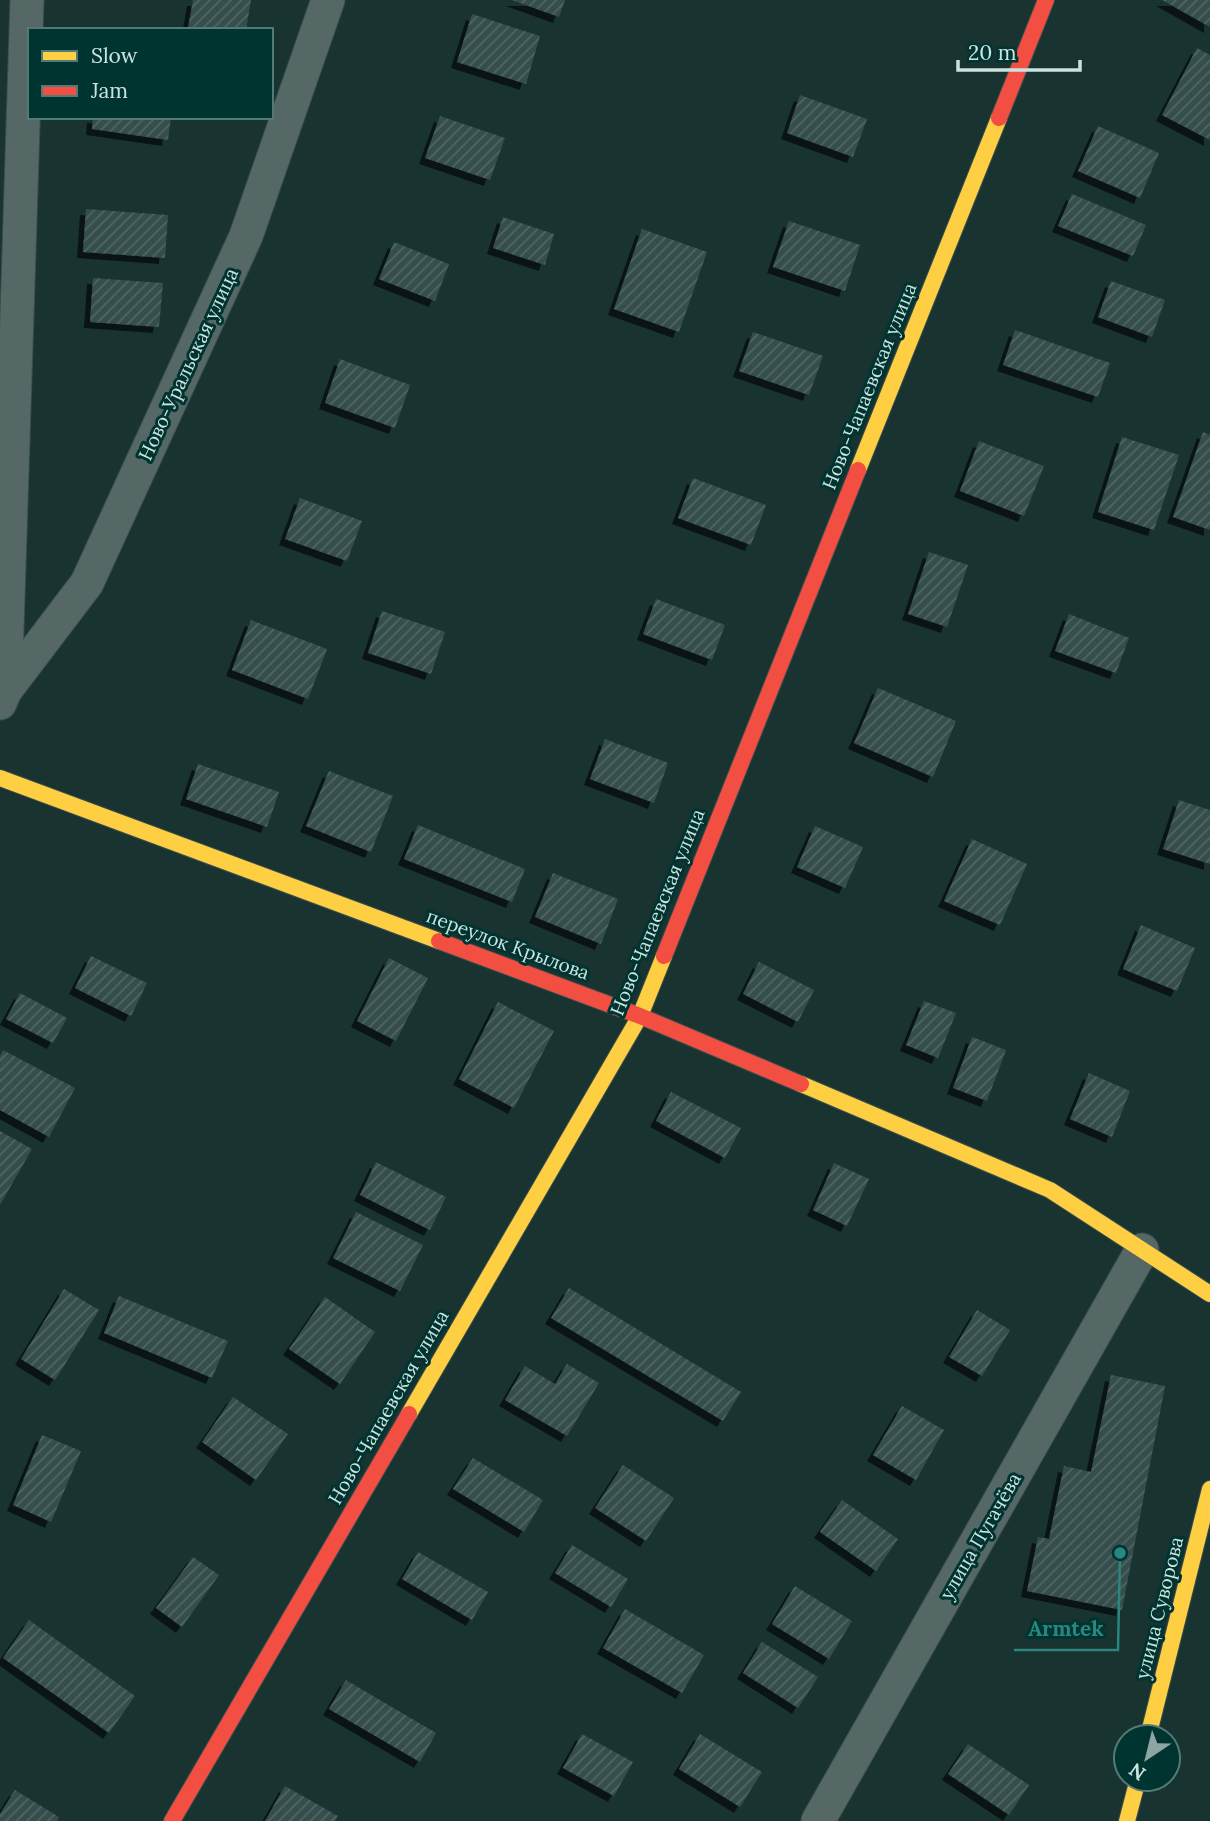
<svg xmlns="http://www.w3.org/2000/svg" width="1210" height="1821" viewBox="0 0 1210 1821" font-family="Lora,serif">
	<defs>
		<pattern id="building-hatch" width="6" height="6" patternUnits="userSpaceOnUse" patternTransform="scale(1.75)"><rect width="6" height="6" fill="#344d4b"/><path d="M-1 1l2-2M0 6l6-6M5 7l2-2" fill="none" stroke="#506665"/></pattern>
		<filter id="shadow"><feDropShadow dx="-6" dy="6" stdDeviation="0" flood-color="#0009"/></filter>
	</defs>
	<rect width="100%" height="100%" fill="#193331"/>
	<g fill="url(#building-hatch)" filter="url(#shadow)">
		<path d="M 193,0 L 251,0 L 246,30 L 198,30 L 188,28 Z"/>
		<path d="M 512,0 L 565,0 L 559,17 Z"/>
		<path d="M 1162,0 L 1210,0 L 1210,27 Z"/>
		<path d="M 472,14 L 540,36 L 526,84 L 457,62 Z"/>
		<path d="M 1197,48 L 1210,55 L 1210,140 L 1162,115 Z"/>
		<path d="M 800,95 L 867,119 L 853,157 L 787,133 Z"/>
		<path d="M 440,116 L 505,138 L 490,180 L 425,158 Z"/>
		<path d="M 93,117 L 171,117 L 168,140 L 92,129 Z"/>
		<path d="M 1098,126 L 1159,153 L 1140,198 L 1078,171 Z"/>
		<path d="M 1072,194 L 1146,225 L 1133,256 L 1058,226 Z"/>
		<path d="M 86,209 L 168,215 L 165,258 L 83,252 Z"/>
		<path d="M 503,217 L 554,234 L 545,265 L 493,248 Z"/>
		<path d="M 789,221 L 860,245 L 845,291 L 773,267 Z"/>
		<path d="M 642,229 L 707,252 L 679,332 L 614,309 Z"/>
		<path d="M 394,242 L 449,264 L 435,301 L 379,279 Z"/>
		<path d="M 93,278 L 163,283 L 159,327 L 90,322 Z"/>
		<path d="M 1111,281 L 1165,300 L 1152,337 L 1098,317 Z"/>
		<path d="M 1015,330 L 1110,363 L 1098,397 L 1003,365 Z"/>
		<path d="M 753,332 L 823,356 L 809,395 L 739,371 Z"/>
		<path d="M 340,359 L 410,385 L 395,428 L 325,403 Z"/>
		<path d="M 1203,432 L 1210,435 L 1210,530 L 1173,517 Z"/>
		<path d="M 1122,437 L 1179,455 L 1154,530 L 1098,512 Z"/>
		<path d="M 979,441 L 1044,466 L 1024,516 L 960,491 Z"/>
		<path d="M 693,478 L 766,505 L 751,545 L 678,518 Z"/>
		<path d="M 300,498 L 362,521 L 347,561 L 285,539 Z"/>
		<path d="M 929,552 L 968,565 L 947,627 L 908,614 Z"/>
		<path d="M 656,599 L 725,625 L 712,660 L 643,634 Z"/>
		<path d="M 382,611 L 445,632 L 431,674 L 368,653 Z"/>
		<path d="M 1069,614 L 1129,638 L 1116,673 L 1055,651 Z"/>
		<path d="M 251,620 L 327,649 L 308,699 L 232,670 Z"/>
		<path d="M 878,688 L 956,721 L 933,777 L 854,743 Z"/>
		<path d="M 605,739 L 668,763 L 654,803 L 590,779 Z"/>
		<path d="M 198,764 L 279,792 L 267,827 L 186,799 Z"/>
		<path d="M 329,771 L 393,796 L 371,852 L 306,826 Z"/>
		<path d="M 1179,800 L 1210,810 L 1210,864 L 1163,849 Z"/>
		<path d="M 418,825 L 525,869 L 512,902 L 404,859 Z"/>
		<path d="M 815,826 L 863,847 L 845,888 L 797,867 Z"/>
		<path d="M 972,839 L 1027,864 L 1000,925 L 944,901 Z"/>
		<path d="M 553,873 L 618,899 L 601,944 L 535,917 Z"/>
		<path d="M 1141,925 L 1195,948 L 1177,991 L 1123,969 Z"/>
		<path d="M 91,956 L 147,983 L 131,1016 L 75,988 Z"/>
		<path d="M 389,958 L 428,978 L 396,1041 L 357,1021 Z"/>
		<path d="M 759,962 L 814,990 L 798,1022 L 743,994 Z"/>
		<path d="M 20,993 L 67,1018 L 53,1043 L 6,1019 Z"/>
		<path d="M 924,1001 L 956,1013 L 938,1058 L 906,1045 Z"/>
		<path d="M 498,1002 L 554,1031 L 514,1108 L 459,1079 Z"/>
		<path d="M 972,1037 L 1006,1050 L 987,1101 L 953,1088 Z"/>
		<path d="M 3,1050 L 75,1088 L 49,1137 L 0,1110 L 0,1056 Z"/>
		<path d="M 1089,1073 L 1130,1091 L 1112,1137 L 1070,1119 Z"/>
		<path d="M 671,1092 L 741,1128 L 725,1158 L 656,1121 Z"/>
		<path d="M 0,1131 L 32,1149 L 0,1205 Z"/>
		<path d="M 376,1162 L 446,1197 L 430,1230 L 360,1195 Z"/>
		<path d="M 834,1163 L 869,1179 L 847,1226 L 813,1210 Z"/>
		<path d="M 356,1212 L 423,1245 L 400,1291 L 333,1258 Z"/>
		<path d="M 569,1288 L 741,1392 L 723,1421 L 551,1318 Z"/>
		<path d="M 64,1289 L 99,1310 L 55,1380 L 21,1359 Z"/>
		<path d="M 119,1296 L 228,1341 L 212,1378 L 104,1333 Z"/>
		<path d="M 325,1297 L 375,1332 L 340,1384 L 289,1349 Z"/>
		<path d="M 977,1310 L 1010,1330 L 982,1376 L 949,1357 Z"/>
		<path d="M 567,1364 L 599,1383 L 567,1436 L 505,1400 L 525,1366 L 555,1384 Z"/>
		<path d="M 1111,1375 L 1165,1386 L 1122,1610 L 1027,1591 L 1038,1537 L 1049,1539 L 1064,1466 L 1091,1472 Z"/>
		<path d="M 233,1397 L 288,1434 L 256,1480 L 202,1442 Z"/>
		<path d="M 902,1406 L 944,1430 L 916,1480 L 873,1455 Z"/>
		<path d="M 42,1435 L 81,1451 L 51,1522 L 13,1505 Z"/>
		<path d="M 473,1458 L 543,1500 L 524,1532 L 453,1489 Z"/>
		<path d="M 623,1465 L 674,1498 L 646,1541 L 595,1508 Z"/>
		<path d="M 842,1500 L 898,1539 L 876,1571 L 820,1532 Z"/>
		<path d="M 572,1545 L 628,1579 L 611,1607 L 555,1573 Z"/>
		<path d="M 418,1552 L 488,1592 L 472,1620 L 402,1579 Z"/>
		<path d="M 193,1557 L 219,1575 L 182,1627 L 156,1608 Z"/>
		<path d="M 795,1586 L 852,1621 L 829,1659 L 772,1624 Z"/>
		<path d="M 625,1609 L 704,1655 L 682,1693 L 603,1648 Z"/>
		<path d="M 29,1620 L 135,1696 L 109,1733 L 3,1658 Z"/>
		<path d="M 762,1642 L 818,1677 L 798,1708 L 743,1673 Z"/>
		<path d="M 346,1680 L 436,1733 L 420,1762 L 329,1709 Z"/>
		<path d="M 582,1734 L 633,1762 L 614,1796 L 563,1768 Z"/>
		<path d="M 700,1734 L 762,1772 L 740,1807 L 679,1769 Z"/>
		<path d="M 968,1744 L 1029,1785 L 1009,1815 L 948,1774 Z"/>
		<path d="M 285,1786 L 338,1816 L 335,1821 L 265,1821 Z"/>
		<path d="M 15,1790 L 59,1817 L 57,1821 L 0,1821 L 0,1814 Z"/>
	</g>
	<g fill="none" stroke-linecap="round" stroke-linejoin="round">
		<g stroke="#3a4e4d" stroke-width="35">
			<g id="street">
				<path d="M 5,691 L 27,0"/>
				<path d="M 0,703 L 5,691 L 87,583 L 246,236 L 328,0"/>
				<path d="M 818,1821 L 1142,1250"/>
			</g>
		</g>
		<g stroke="#3a4e4d" stroke-width="18">
			<g id="slow">
				<path d="M 858,470 L 999,118"/>
				<path d="M 0,778 L 439,941"/>
				<path d="M 801,1084 L 1050,1190 L 1210,1294"/>
				<path d="M 409,1414 L 640,1016 L 664,956"/>
				<path d="M 1148,1737 L 1210,1489"/>
				<path d="M 1127,1821 L 1138,1779"/>
			</g>
		</g>
		<g stroke="#3a4e4d" stroke-width="18">
			<g id="jam">
				<path d="M 999,118 L 1046,0"/>
				<path d="M 439,941 L 640,1016 L 801,1084"/>
				<path d="M 664,956 L 858,470"/>
				<path d="M 172,1821 L 409,1414"/>
			</g>
		</g>
		<use href="#street" stroke="#556866" stroke-width="33"/>
		<use href="#slow" stroke="#ffcf43" stroke-width="16"/>
		<use href="#jam" stroke="#f24e42" stroke-width="16"/>
	</g>
	<g text-anchor="middle" dominant-baseline="central" stroke-width="6" stroke-linejoin="round" paint-order="stroke">
		<g font-size="19" fill="#cce4e0" stroke="#003430">
			<text transform="translate(188 364) rotate(-65)">Ново-Уральская улица</text>
			<text transform="translate(869 386) rotate(-68)">Ново-Чапаевская улица</text>
			<text transform="translate(657 912) rotate(-68)">Ново-Чапаевская улица</text>
			<text transform="translate(508 944) rotate(20)">переулок Крылова</text>
			<text transform="translate(388 1407) rotate(-60)">Ново-Чапаевская улица</text>
			<text transform="translate(980 1536) rotate(-60)">улица Пугачёва</text>
			<text transform="translate(1159 1608) rotate(-76)">улица Суворова</text>
		</g>
	</g>
	<path fill="none" stroke="#2b867f" stroke-width="2.5" d="M1120 1553L1118 1650H1014"/>
	<circle fill="#2b867f" stroke="#003430" stroke-width="2.5" cx="1120" cy="1553" r="7"/>
	<g font-size="21" text-anchor="middle" font-weight="bold" fill="#2b867f" stroke="#003430" stroke-width="6" stroke-linejoin="round" paint-order="stroke">
		<text x="1066" y="1636">Armtek</text>
	</g>
	<rect x="28" y="28" width="245" height="91" fill="#003430" stroke="#527a76" stroke-width="2"/>
	<rect x="42" y="51" width="35" height="10" fill="#ffcf43" stroke="#527a76" stroke-width="2"/>
	<text x="91" y="63" font-size="21" fill="#cce4e0">Slow</text>
	<rect x="42" y="86" width="35" height="10" fill="#f24e42" stroke="#527a76" stroke-width="2"/>
	<text x="91" y="98" font-size="21" fill="#cce4e0">Jam</text>
	<g transform="translate(1147 1758) rotate(215)"><circle r="33" fill="#003430" stroke="#527a76" stroke-width="2"/>
	<path d="M0-5L12 26L0 18L-12 26Z" fill="#8da6a3"/>
	<text y="-10" font-size="19" font-weight="bold" text-anchor="middle" fill="#cce4e0">N</text>
	</g>
	<path d="M958 60v10h122v-10" fill="none" stroke="#cce4e0" stroke-width="3.5"/>
	<text x="968" y="60" font-size="21" fill="#cce4e0" stroke="#003430" stroke-width="5" paint-order="stroke">20 m</text>
</svg>
